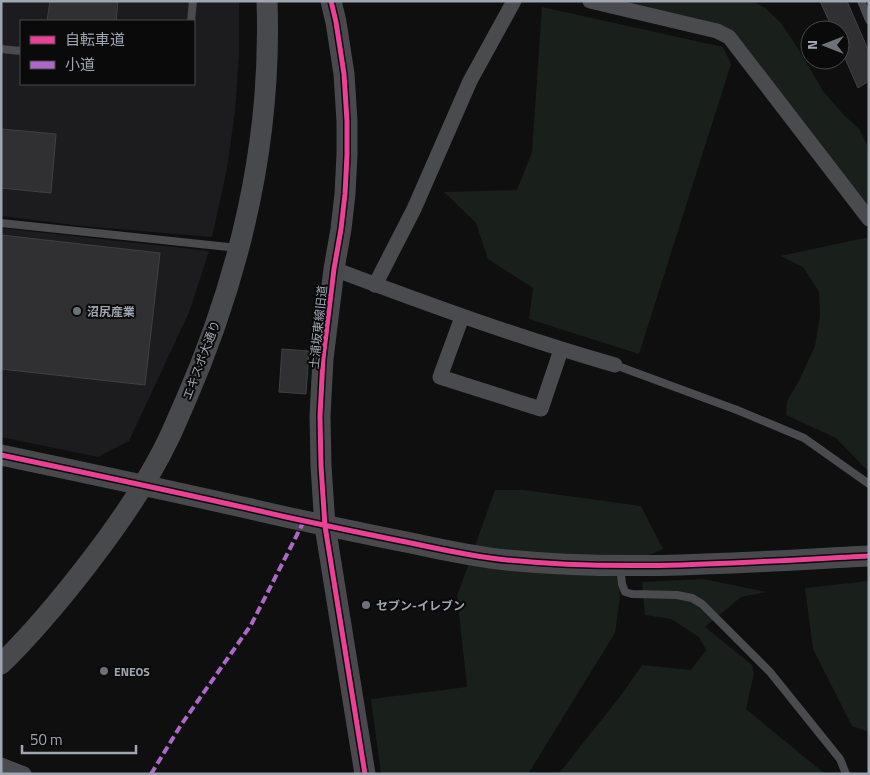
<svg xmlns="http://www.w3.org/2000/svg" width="870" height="775" viewBox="0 0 870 775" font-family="'Titillium Web','Noto Sans JP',sans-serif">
	<rect width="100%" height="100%" fill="#0f0f10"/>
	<g fill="#1c1c1e" fill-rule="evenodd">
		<path d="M 1,1 L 239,1 L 239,55 L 235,111 L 227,169 L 212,237 L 82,226 L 1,216 ZM 21,21 L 194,21 L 194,84 L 21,84 Z"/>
		<path d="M 1,228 L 209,251 L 190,310 L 129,441 L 98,457 L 1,437 Z"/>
	</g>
	<g fill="#191f1a">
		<path d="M 612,1 L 752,1 L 764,7 L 781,23 L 797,47 L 823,91 L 843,114 L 859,129 L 869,148 L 869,211 L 734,34 Z"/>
		<path d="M 542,7 L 723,47 L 731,64 L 639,354 L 529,319 L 533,288 L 488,259 L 476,223 L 444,192 L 517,190 L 532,152 Z"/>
		<path d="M 869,237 L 869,469 L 867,470 L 836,438 L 786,415 L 787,401 L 799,381 L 815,346 L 820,316 L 819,292 L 803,267 L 780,256 Z"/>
		<path d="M 495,490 L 524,490 L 641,506 L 663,549 L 650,555 L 615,556 L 620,597 L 615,633 L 528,774 L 381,774 L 371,699 L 467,687 L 457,596 Z"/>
		<path d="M 703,579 L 767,592 L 741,597 L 705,627 L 752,665 L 754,673 L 746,709 L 825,774 L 558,774 L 564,767 L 622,694 L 642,665 L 691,670 L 706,650 L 699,637 L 671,619 L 645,615 L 642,582 Z"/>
		<path d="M 869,581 L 869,732 L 852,726 L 813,649 L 805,588 Z"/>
	</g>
	<g fill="#303032" stroke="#3e4044">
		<path d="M 50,1 L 118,1 L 116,21 L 47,21 Z"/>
		<path d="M 820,1 L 847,1 L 869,52 L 869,81 L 858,88 L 840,47 L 840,30 L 833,30 Z"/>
		<path d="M 1,129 L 56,134 L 51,193 L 1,188 Z"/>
		<path d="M 1,235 L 160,253 L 145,385 L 1,369 Z"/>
		<path d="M 282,349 L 309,351 L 306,394 L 279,392 Z"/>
	</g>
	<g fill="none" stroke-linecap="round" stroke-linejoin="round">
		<g stroke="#4a4b4f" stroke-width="8">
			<path d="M 861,1 L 869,20"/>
			<path d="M 191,21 L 193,1"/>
			<path d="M 1,49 L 21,51"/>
			<path d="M 1,223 L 238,248"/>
			<path d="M 615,365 L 737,410 L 804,438 L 869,484"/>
			<path d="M 620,566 L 622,584 L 625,592 L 632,594 L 677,595 L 692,598 L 702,604 L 770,672 L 840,759 L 846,774"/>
		</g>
		<g stroke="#4a4b4f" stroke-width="15">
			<path d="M 590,1 L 717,31 L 729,37 L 869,219"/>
			<path d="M 334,269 C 427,304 520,338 615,365"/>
			<path d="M 375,285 L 414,209 L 470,81 L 514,1"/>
			<path d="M 462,317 L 440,377 L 541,409 L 561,350"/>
			<path d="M 1,765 L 24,774"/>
		</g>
		<g stroke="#48494c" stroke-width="21">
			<path d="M 331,1 L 336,22 L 344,74 L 347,121 L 347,155 L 345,194 L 341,229 L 334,269 L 323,359 L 320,416 L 321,466 L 325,526 L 365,774"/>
			<path d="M 1,455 C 96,475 191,495 286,517 C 328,526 370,535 411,543 C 443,550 475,557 507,560 C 627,572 748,562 869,556"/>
			<path d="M 1,664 C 33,633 61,599 88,564 C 118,525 147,484 168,440 C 174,428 179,415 185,402 C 240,276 272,139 267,1"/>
		</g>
		<path stroke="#ac68c9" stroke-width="4" stroke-dasharray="8 4" stroke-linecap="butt" d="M 151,774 L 181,725 L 251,625 L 304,521"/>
		<g stroke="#0a0a0b" stroke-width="8">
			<g id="cycleway">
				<path d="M 331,1 L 336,22 L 344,74 L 347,121 L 347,155 L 345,194 L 341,229 L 334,269 L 323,359 L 320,416 L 321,466 L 325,526 L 365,774"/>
				<path d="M 1,455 C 96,475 191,495 286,517 C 328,526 370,535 411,543 C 443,550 475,557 507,560 C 627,572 748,562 869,556"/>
			</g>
		</g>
		<use href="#cycleway" stroke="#ea4096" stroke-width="5"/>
	</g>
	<g fill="#6d7179" stroke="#0a0a0b" stroke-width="2">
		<circle cx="77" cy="311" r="5"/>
		<circle cx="366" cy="605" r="5"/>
		<circle cx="104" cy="671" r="5"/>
	</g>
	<g text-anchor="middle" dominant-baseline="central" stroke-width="4" stroke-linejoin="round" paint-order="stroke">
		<g font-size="12" font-weight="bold" fill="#a0a6b1" stroke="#0a0a0b" text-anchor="start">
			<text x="87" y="311">沼尻産業</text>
			<text x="376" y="605">セブン-イレブン</text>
			<text x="114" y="671">ENEOS</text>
		</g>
		<g font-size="12" fill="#a0a6b1" stroke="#0a0a0b">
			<text transform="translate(318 327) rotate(-84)">土浦坂東線旧道</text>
			<text transform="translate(201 360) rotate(-69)">エキスポ大通り</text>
		</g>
	</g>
	<rect width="870" height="775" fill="none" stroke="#a0a6b1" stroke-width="5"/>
	<rect x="20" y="20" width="175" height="65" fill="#0a0a0b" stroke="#46484d"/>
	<rect x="30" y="36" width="25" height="8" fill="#ea4096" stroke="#46484d"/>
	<text x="65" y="45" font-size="15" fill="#a0a6b1">自転車道</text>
	<rect x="30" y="61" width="25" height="8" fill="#ac68c9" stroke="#46484d"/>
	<text x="65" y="70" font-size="15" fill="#a0a6b1">小道</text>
	<g transform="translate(825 45) rotate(270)"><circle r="24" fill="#0a0a0b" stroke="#46484d"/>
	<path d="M0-4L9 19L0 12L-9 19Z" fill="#6d7179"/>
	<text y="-8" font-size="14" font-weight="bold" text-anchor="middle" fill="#a0a6b1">N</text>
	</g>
	<path d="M22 745v8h114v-8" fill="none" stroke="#a0a6b1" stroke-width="2.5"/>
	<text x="30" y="745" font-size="15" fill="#a0a6b1" stroke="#0a0a0b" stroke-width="4" paint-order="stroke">50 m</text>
</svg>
